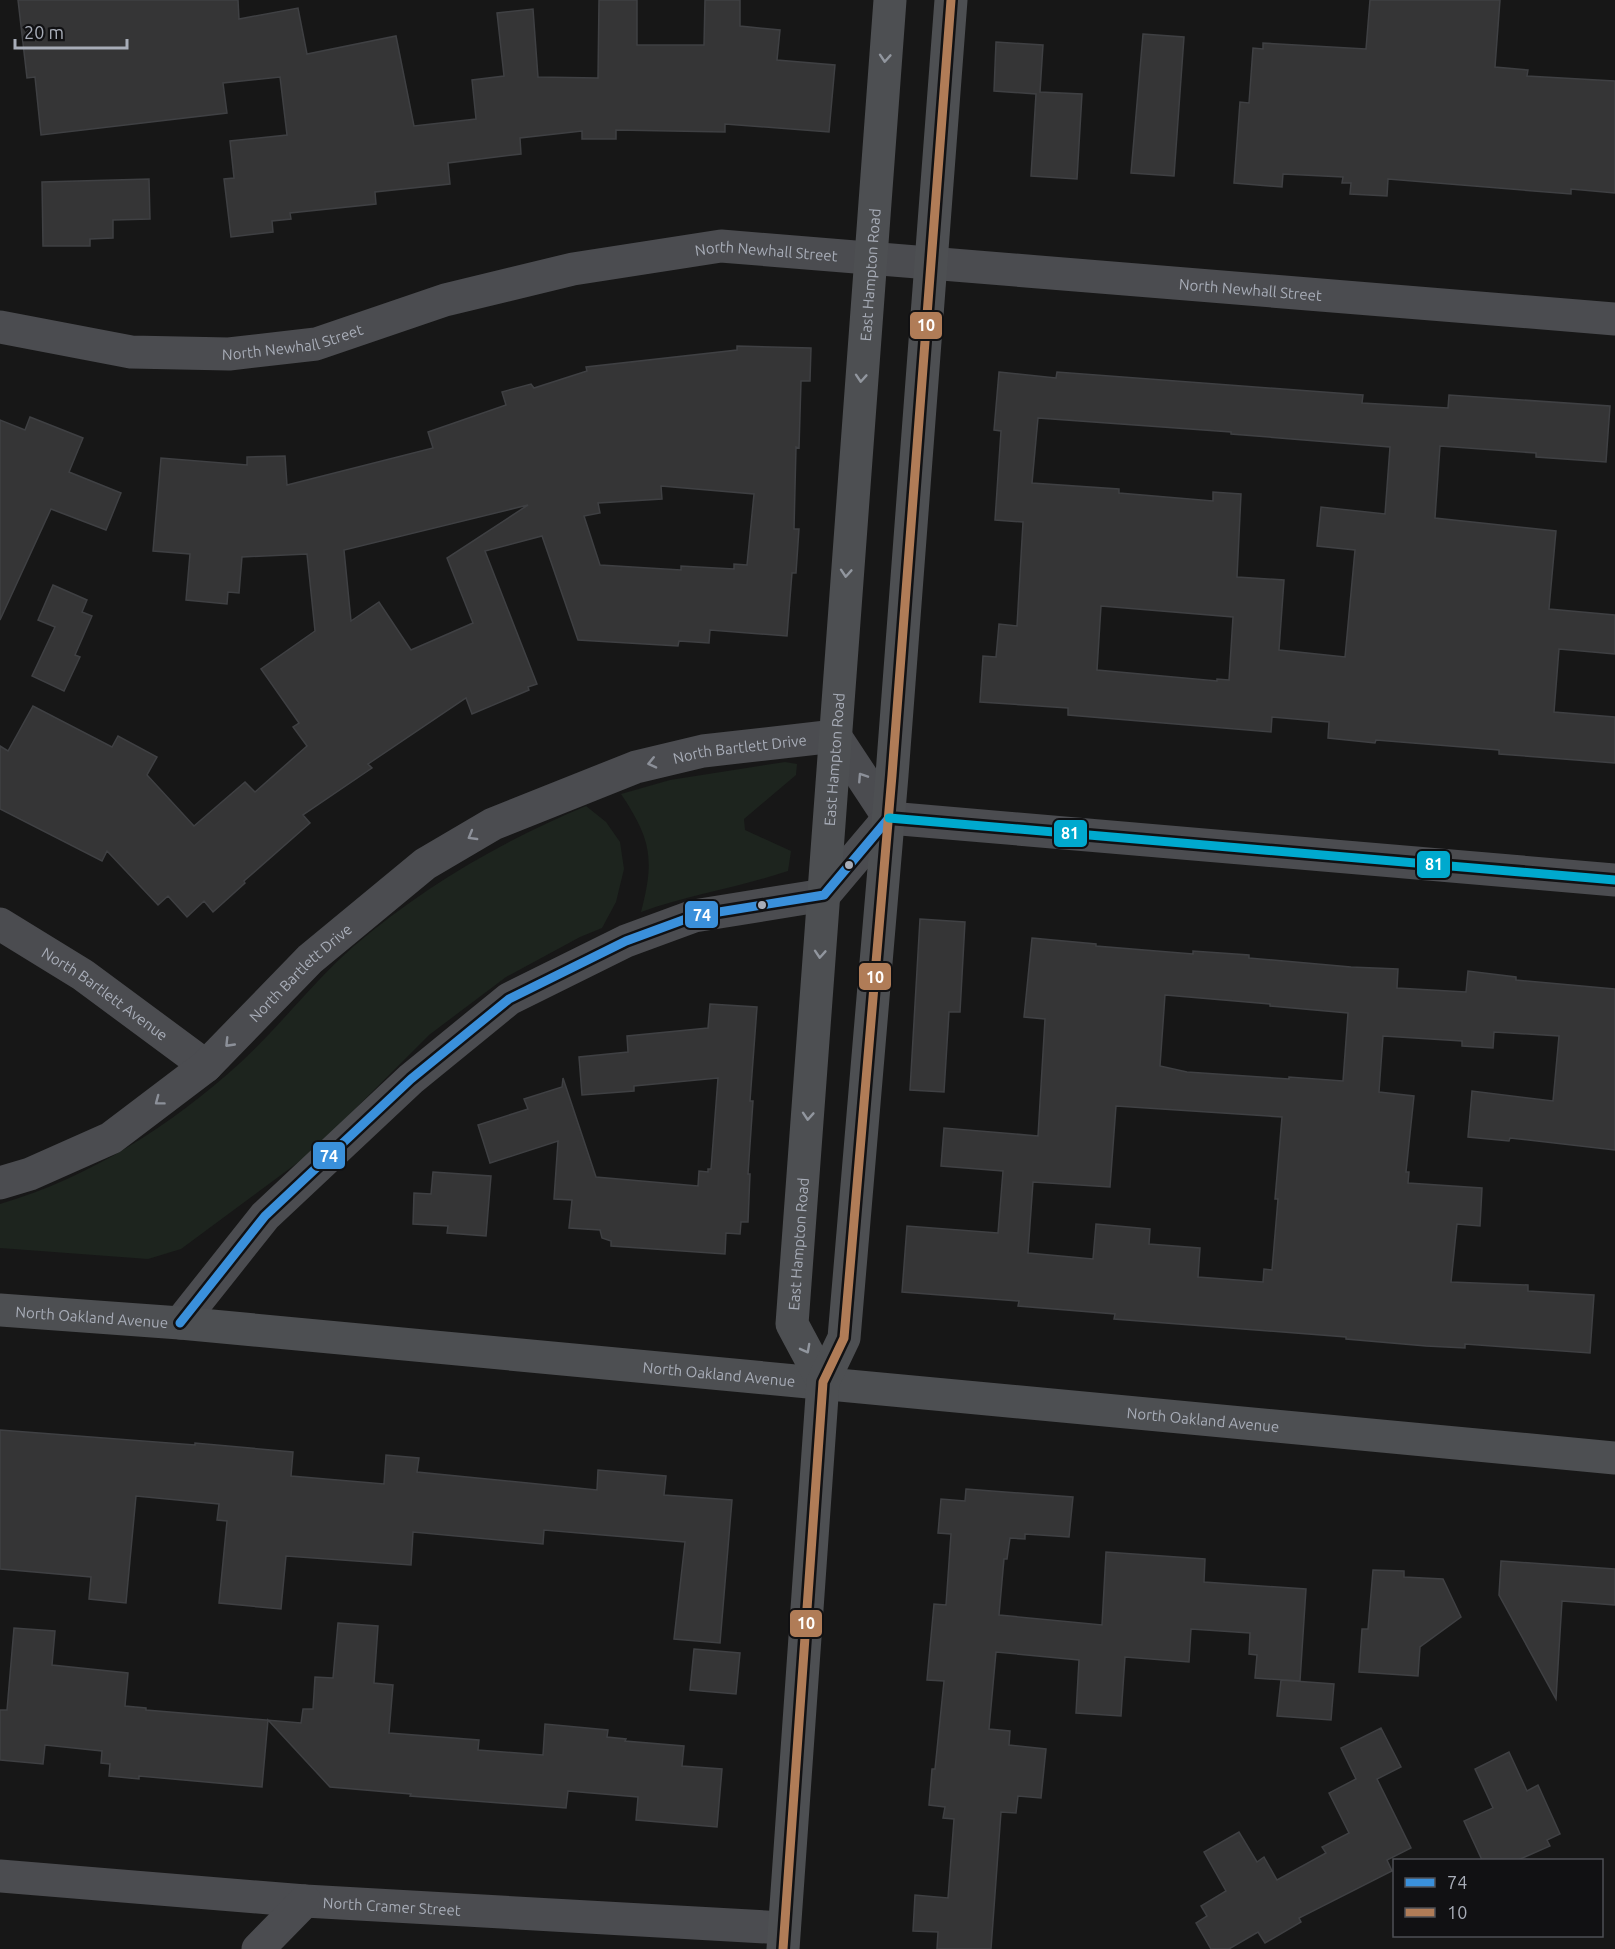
<svg xmlns="http://www.w3.org/2000/svg" width="1615" height="1949" viewBox="0 0 1615 1949" font-family="Ubuntu,sans-serif">
	<rect width="100%" height="100%" fill="#171717"/>
	<g fill="#1d241e">
		<path d="M 785,762 L 797,764 L 796,775 L 744,819 L 745,830 L 791,851 L 788,871 C 740,887 689,895 641,912 C 655,859 651,839 621,794 L 670,780 Z"/>
		<path d="M 586,806 L 606,822 L 620,842 L 624,869 L 616,902 L 602,928 L 580,937 L 506,977 L 429,1035 L 312,1152 L 181,1249 L 148,1259 L 0,1248 L 0,1204 C 89,1178 172,1125 240,1063 C 280,1026 313,982 354,946 C 423,887 502,841 586,806 Z"/>
	</g>
	<g fill="#353536" stroke="#3f4043" stroke-width="1.5" fill-rule="evenodd">
		<path d="M 18,0 L 238,0 L 239,19 L 298,8 L 307,54 L 396,36 L 414,126 L 476,119 L 472,80 L 504,76 L 497,13 L 533,9 L 538,77 L 598,78 L 599,0 L 637,0 L 637,45 L 704,45 L 705,0 L 740,0 L 740,26 L 780,30 L 777,60 L 835,65 L 829,132 L 725,124 L 725,132 L 616,130 L 616,139 L 582,139 L 582,131 L 520,138 L 521,154 L 448,163 L 450,184 L 375,192 L 376,204 L 290,213 L 291,219 L 272,221 L 273,232 L 231,237 L 224,179 L 234,178 L 230,141 L 287,135 L 280,77 L 223,83 L 227,113 L 41,135 L 35,77 L 27,78 Z"/>
		<path d="M 1370,0 L 1500,0 L 1495,67 L 1528,70 L 1527,76 L 1615,81 L 1615,193 L 1571,189 L 1571,194 L 1388,179 L 1387,196 L 1350,194 L 1351,183 L 1342,183 L 1343,177 L 1283,174 L 1282,187 L 1234,183 L 1240,102 L 1249,103 L 1253,48 L 1263,49 L 1263,43 L 1366,49 Z"/>
		<path d="M 1143,34 L 1184,37 L 1174,176 L 1131,173 Z"/>
		<path d="M 996,42 L 1043,45 L 1040,92 L 1082,94 L 1077,179 L 1031,176 L 1036,94 L 994,91 Z"/>
		<path d="M 149,179 L 150,219 L 113,220 L 113,238 L 90,239 L 90,246 L 43,246 L 42,182 Z"/>
		<path d="M 737,346 L 811,348 L 810,381 L 801,381 L 799,448 L 796,447 L 794,529 L 799,529 L 796,573 L 792,573 L 787,636 L 710,630 L 709,643 L 679,641 L 678,646 L 578,640 L 542,536 L 485,551 L 537,684 L 528,687 L 529,690 L 472,714 L 466,698 L 368,764 L 372,768 L 303,815 L 310,823 L 244,881 L 245,883 L 213,912 L 204,901 L 187,917 L 168,896 L 158,905 L 107,851 L 102,861 L 0,809 L 0,746 L 8,751 L 33,706 L 112,747 L 118,736 L 157,757 L 147,775 L 194,826 L 245,782 L 255,792 L 307,746 L 293,727 L 299,723 L 261,669 L 315,631 L 307,554 L 242,557 L 239,593 L 228,592 L 227,604 L 186,600 L 190,554 L 153,551 L 161,458 L 247,465 L 247,457 L 285,456 L 287,485 L 433,448 L 428,432 L 506,405 L 502,392 L 531,384 L 534,388 L 587,371 L 586,367 L 737,350 ZM 661,486 L 754,494 L 747,565 L 734,564 L 734,569 L 681,566 L 681,570 L 600,565 L 584,516 L 600,513 L 598,503 L 662,499 ZM 528,505 L 447,558 L 473,623 L 411,650 L 379,602 L 351,621 L 344,550 Z"/>
		<path d="M 999,372 L 1056,378 L 1057,372 L 1363,395 L 1362,403 L 1448,408 L 1449,395 L 1610,406 L 1606,462 L 1536,457 L 1536,453 L 1440,446 L 1435,518 L 1556,531 L 1549,609 L 1615,615 L 1615,654 L 1559,649 L 1554,712 L 1615,717 L 1615,763 L 1499,754 L 1499,750 L 1376,740 L 1375,743 L 1328,738 L 1329,722 L 1272,717 L 1271,732 L 1068,715 L 1068,708 L 980,702 L 983,656 L 996,657 L 999,624 L 1017,626 L 1023,522 L 995,520 L 1001,431 L 994,430 ZM 1038,418 L 1231,432 L 1231,434 L 1390,447 L 1385,514 L 1321,507 L 1317,546 L 1355,550 L 1345,657 L 1279,650 L 1284,580 L 1237,577 L 1241,494 L 1213,492 L 1213,501 L 1119,493 L 1119,489 L 1032,483 ZM 1101,606 L 1233,617 L 1229,680 L 1217,679 L 1217,681 L 1097,670 Z"/>
		<path d="M 30,417 L 83,438 L 69,472 L 121,493 L 106,530 L 51,509 L 0,620 L 0,420 L 25,430 Z"/>
		<path d="M 53,585 L 87,600 L 82,612 L 92,616 L 75,655 L 80,657 L 64,691 L 32,676 L 55,627 L 38,620 Z"/>
		<path d="M 920,919 L 965,922 L 960,1012 L 949,1012 L 944,1092 L 910,1090 Z"/>
		<path d="M 1032,938 L 1096,944 L 1096,946 L 1193,954 L 1193,951 L 1249,955 L 1249,958 L 1351,967 L 1398,969 L 1397,988 L 1466,992 L 1468,971 L 1516,977 L 1516,980 L 1615,989 L 1615,1150 L 1510,1138 L 1509,1141 L 1468,1137 L 1472,1091 L 1553,1101 L 1559,1036 L 1494,1032 L 1493,1048 L 1462,1046 L 1462,1041 L 1383,1036 L 1379,1092 L 1414,1096 L 1406,1172 L 1409,1172 L 1408,1183 L 1482,1188 L 1480,1226 L 1457,1224 L 1451,1282 L 1528,1285 L 1528,1291 L 1594,1295 L 1590,1353 L 1465,1344 L 1465,1348 L 1426,1346 L 1346,1339 L 1346,1337 L 1114,1319 L 1115,1314 L 1018,1306 L 1019,1301 L 902,1292 L 907,1226 L 998,1233 L 1003,1171 L 941,1166 L 944,1128 L 1038,1136 L 1045,1019 L 1024,1017 ZM 1165,995 L 1270,1004 L 1270,1006 L 1348,1013 L 1343,1081 L 1289,1077 L 1289,1079 L 1187,1072 L 1160,1066 ZM 1116,1106 L 1282,1117 L 1275,1199 L 1278,1199 L 1272,1270 L 1264,1269 L 1263,1282 L 1198,1277 L 1200,1248 L 1149,1244 L 1150,1229 L 1096,1224 L 1093,1259 L 1028,1253 L 1033,1182 L 1110,1187 Z"/>
		<path d="M 710,1004 L 757,1007 L 750,1101 L 753,1101 L 748,1174 L 750,1174 L 748,1222 L 741,1222 L 740,1234 L 726,1233 L 725,1254 L 611,1246 L 611,1241 L 602,1238 L 600,1230 L 569,1228 L 572,1200 L 554,1199 L 558,1141 L 490,1163 L 478,1125 L 528,1109 L 524,1099 L 562,1087 L 563,1078 L 596,1177 L 698,1186 L 699,1171 L 708,1172 L 708,1169 L 711,1169 L 718,1078 L 634,1086 L 634,1091 L 582,1095 L 579,1057 L 628,1052 L 627,1036 L 708,1028 Z"/>
		<path d="M 433,1172 L 491,1176 L 486,1236 L 447,1233 L 448,1226 L 413,1224 L 414,1193 L 431,1194 Z"/>
		<path d="M 0,1430 L 195,1445 L 195,1443 L 293,1452 L 291,1476 L 384,1484 L 386,1455 L 419,1458 L 417,1472 L 597,1490 L 598,1470 L 666,1476 L 664,1495 L 732,1500 L 720,1643 L 674,1639 L 685,1542 L 544,1530 L 543,1544 L 413,1532 L 411,1565 L 286,1556 L 281,1609 L 219,1603 L 227,1521 L 217,1520 L 219,1504 L 136,1496 L 126,1603 L 89,1599 L 91,1577 L 0,1569 Z"/>
		<path d="M 966,1489 L 1073,1497 L 1069,1537 L 1025,1534 L 1025,1539 L 1010,1538 L 1007,1559 L 1004,1559 L 999,1615 L 1102,1625 L 1106,1552 L 1205,1559 L 1204,1582 L 1306,1589 L 1300,1681 L 1255,1678 L 1257,1655 L 1249,1654 L 1250,1633 L 1191,1629 L 1189,1662 L 1125,1657 L 1121,1716 L 1076,1713 L 1079,1660 L 996,1652 L 989,1729 L 1010,1731 L 1009,1745 L 1046,1749 L 1041,1798 L 1018,1796 L 1016,1813 L 1001,1812 L 991,1949 L 937,1949 L 938,1932 L 913,1931 L 915,1895 L 948,1898 L 954,1819 L 943,1818 L 945,1807 L 929,1805 L 932,1769 L 935,1769 L 944,1681 L 927,1680 L 934,1604 L 946,1605 L 951,1534 L 938,1533 L 941,1499 L 965,1501 Z"/>
		<path d="M 1501,1561 L 1615,1569 L 1615,1605 L 1562,1601 L 1556,1699 L 1499,1595 Z"/>
		<path d="M 1373,1570 L 1404,1571 L 1404,1577 L 1443,1579 L 1461,1617 L 1420,1647 L 1418,1676 L 1359,1672 L 1362,1629 L 1368,1629 Z"/>
		<path d="M 338,1623 L 378,1626 L 374,1683 L 393,1685 L 389,1733 L 479,1740 L 478,1750 L 543,1755 L 545,1724 L 608,1730 L 607,1737 L 626,1739 L 625,1741 L 684,1746 L 682,1766 L 722,1769 L 717,1827 L 636,1820 L 638,1797 L 568,1791 L 566,1808 L 410,1796 L 411,1794 L 330,1787 L 268,1720 L 262,1787 L 139,1776 L 139,1779 L 109,1776 L 110,1764 L 101,1763 L 102,1751 L 45,1745 L 43,1764 L 0,1760 L 0,1710 L 7,1710 L 14,1628 L 55,1631 L 52,1665 L 128,1673 L 125,1706 L 146,1708 L 146,1710 L 301,1723 L 303,1709 L 313,1709 L 315,1677 L 333,1678 Z"/>
		<path d="M 694,1649 L 740,1653 L 736,1694 L 690,1690 Z"/>
		<path d="M 1281,1680 L 1334,1684 L 1331,1720 L 1277,1716 Z"/>
		<path d="M 1381,1728 L 1401,1767 L 1377,1779 L 1411,1848 L 1387,1860 L 1392,1871 L 1299,1918 L 1301,1922 L 1265,1943 L 1258,1932 L 1229,1949 L 1211,1949 L 1196,1923 L 1207,1916 L 1201,1906 L 1226,1891 L 1204,1852 L 1239,1832 L 1257,1862 L 1264,1857 L 1277,1880 L 1326,1853 L 1322,1847 L 1349,1833 L 1329,1793 L 1356,1779 L 1341,1748 Z"/>
		<path d="M 1509,1752 L 1527,1791 L 1538,1785 L 1560,1834 L 1547,1840 L 1550,1846 L 1518,1860 L 1482,1860 L 1464,1821 L 1493,1808 L 1475,1769 Z"/>
	</g>
	<g fill="none" stroke-linecap="round" stroke-linejoin="round">
		<g stroke="#4b4c50" stroke-width="33">
			<path id="s1" d="M 0,327 L 131,352 L 229,354 L 316,344 L 445,300 L 573,269 L 721,246 L 1615,319"/>
			<path d="M 889,818 L 1615,880"/>
			<path id="s2" d="M 0,924 L 83,975 L 206,1066"/>
			<path id="s3" d="M 0,1183 L 30,1174 L 111,1138 L 206,1066 L 310,959 L 425,864 L 493,824 L 636,767 L 703,751 L 835,736 L 889,818"/>
			<path d="M 180,1323 L 265,1216 L 411,1079 L 509,999 L 626,941 L 694,916 L 824,895 L 889,818"/>
			<path id="s4" d="M 0,1876 L 305,1901 L 784,1928"/>
			<path d="M 258,1949 L 305,1901"/>
		</g>
		<g stroke="#4d4f52" stroke-width="33">
			<path id="s5" d="M 0,1310 L 180,1323 L 1615,1458"/>
			<path id="s6" d="M 823,1382 L 792,1324 L 890,0"/>
			<path d="M 783,1949 L 823,1382 L 844,1338 L 892,775 L 951,0"/>
		</g>
		<g stroke="#111113" stroke-width="14">
			<path id="bus-1" d="M 180,1323 L 265,1216 L 411,1079 L 509,999 L 626,941 L 694,916 L 824,895 L 889,818"/>
		</g>
		<g stroke="#111113" stroke-width="14">
			<path id="bus-2" d="M 783,1949 L 823,1382 L 844,1338 L 892,775 L 951,0"/>
		</g>
		<g stroke="#111113" stroke-width="14">
			<path id="bus-3" d="M 889,818 L 1615,880"/>
		</g>
		<use href="#bus-1" stroke="#3a90db" stroke-width="9"/>
		<use href="#bus-2" stroke="#b07c57" stroke-width="9"/>
		<use href="#bus-3" stroke="#00a9ce" stroke-width="9"/>
	</g>
	<defs><path id="oneway-chevron" d="M-2-3.5L2.5 0L-2 3.5" fill="none" stroke-width="1.6" stroke-linecap="round" stroke-linejoin="round" transform="scale(1.5)"/></defs>
	<g stroke="#91969e">
		<use href="#oneway-chevron" transform="translate(885 58) rotate(94)"/>
		<use href="#oneway-chevron" transform="translate(861 378) rotate(94)"/>
		<use href="#oneway-chevron" transform="translate(846 573) rotate(94)"/>
		<use href="#oneway-chevron" transform="translate(820 954) rotate(94)"/>
		<use href="#oneway-chevron" transform="translate(808 1116) rotate(94)"/>
		<use href="#oneway-chevron" transform="translate(806 1349) rotate(62)"/>
	</g>
	<g stroke="#8c9099">
		<use href="#oneway-chevron" transform="translate(652 763) rotate(167)"/>
		<use href="#oneway-chevron" transform="translate(862 777) rotate(-123)"/>
		<use href="#oneway-chevron" transform="translate(472 836) rotate(150)"/>
		<use href="#oneway-chevron" transform="translate(229 1043) rotate(134)"/>
		<use href="#oneway-chevron" transform="translate(159 1101) rotate(143)"/>
	</g>
	<g fill="#a8adb8" stroke="#111113" stroke-width="2">
		<circle cx="849" cy="865" r="5"/>
		<circle cx="762" cy="905" r="5"/>
	</g>
	<g text-anchor="middle" dominant-baseline="central" stroke-width="6" stroke-linejoin="round" paint-order="stroke">
		<g font-size="15" fill="#a8adb8" stroke="#111113">
			<text stroke="none"><textPath href="#s1" startOffset="782">North Newhall Street</textPath></text>
			<text stroke="none"><textPath href="#s6" startOffset="1118">East Hampton Road</textPath></text>
			<text stroke="none"><textPath href="#s1" startOffset="1268">North Newhall Street</textPath></text>
			<text stroke="none"><textPath href="#s1" startOffset="296">North Newhall Street</textPath></text>
			<text stroke="none"><textPath href="#s3" startOffset="876">North Bartlett Drive</textPath></text>
			<text stroke="none"><textPath href="#s6" startOffset="632">East Hampton Road</textPath></text>
			<text stroke="none"><textPath href="#s3" startOffset="372">North Bartlett Drive</textPath></text>
			<text stroke="none"><textPath href="#s2" startOffset="126">North Bartlett Avenue</textPath></text>
			<text stroke="none"><textPath href="#s6" startOffset="146">East Hampton Road</textPath></text>
			<text stroke="none"><textPath href="#s5" startOffset="92">North Oakland Avenue</textPath></text>
			<text stroke="none"><textPath href="#s5" startOffset="722">North Oakland Avenue</textPath></text>
			<text stroke="none"><textPath href="#s5" startOffset="1208">North Oakland Avenue</textPath></text>
			<text stroke="none"><textPath href="#s4" startOffset="393">North Cramer Street</textPath></text>
		</g>
	</g>
	<g stroke="#111113" stroke-width="2">
		<rect x="909" y="311" width="34" height="29" rx="6" fill="#b07c57"/>
		<rect x="1053" y="819" width="35" height="29" rx="6" fill="#00a9ce"/>
		<rect x="1416" y="850" width="35" height="29" rx="6" fill="#00a9ce"/>
		<rect x="684" y="900" width="35" height="29" rx="6" fill="#3a90db"/>
		<rect x="858" y="962" width="34" height="29" rx="6" fill="#b07c57"/>
		<rect x="312" y="1141" width="34" height="29" rx="6" fill="#3a90db"/>
		<rect x="789" y="1609" width="34" height="29" rx="6" fill="#b07c57"/>
	</g>
	<g font-size="16" text-anchor="middle" font-weight="bold" fill="#fff">
		<text x="926" y="331">10</text>
		<text x="1070" y="839">81</text>
		<text x="1434" y="870">81</text>
		<text x="702" y="921">74</text>
		<text x="875" y="983">10</text>
		<text x="329" y="1162">74</text>
		<text x="806" y="1629">10</text>
	</g>
	<rect x="1393" y="1859" width="210" height="78" fill="#111113" stroke="#4d4f55" stroke-width="1.5"/>
	<rect x="1405" y="1878" width="30" height="9" fill="#3a90db" stroke="#4d4f55" stroke-width="1.5"/>
	<text x="1447" y="1889" font-size="18" fill="#a8adb8">74</text>
	<rect x="1405" y="1908" width="30" height="9" fill="#b07c57" stroke="#4d4f55" stroke-width="1.5"/>
	<text x="1447" y="1919" font-size="18" fill="#a8adb8">10</text>
	<path d="M15 39v9h112v-9" fill="none" stroke="#a8adb8" stroke-width="3"/>
	<text x="24" y="39" font-size="18" fill="#a8adb8" stroke="#111113" stroke-width="4.5" paint-order="stroke">20 m</text>
</svg>
